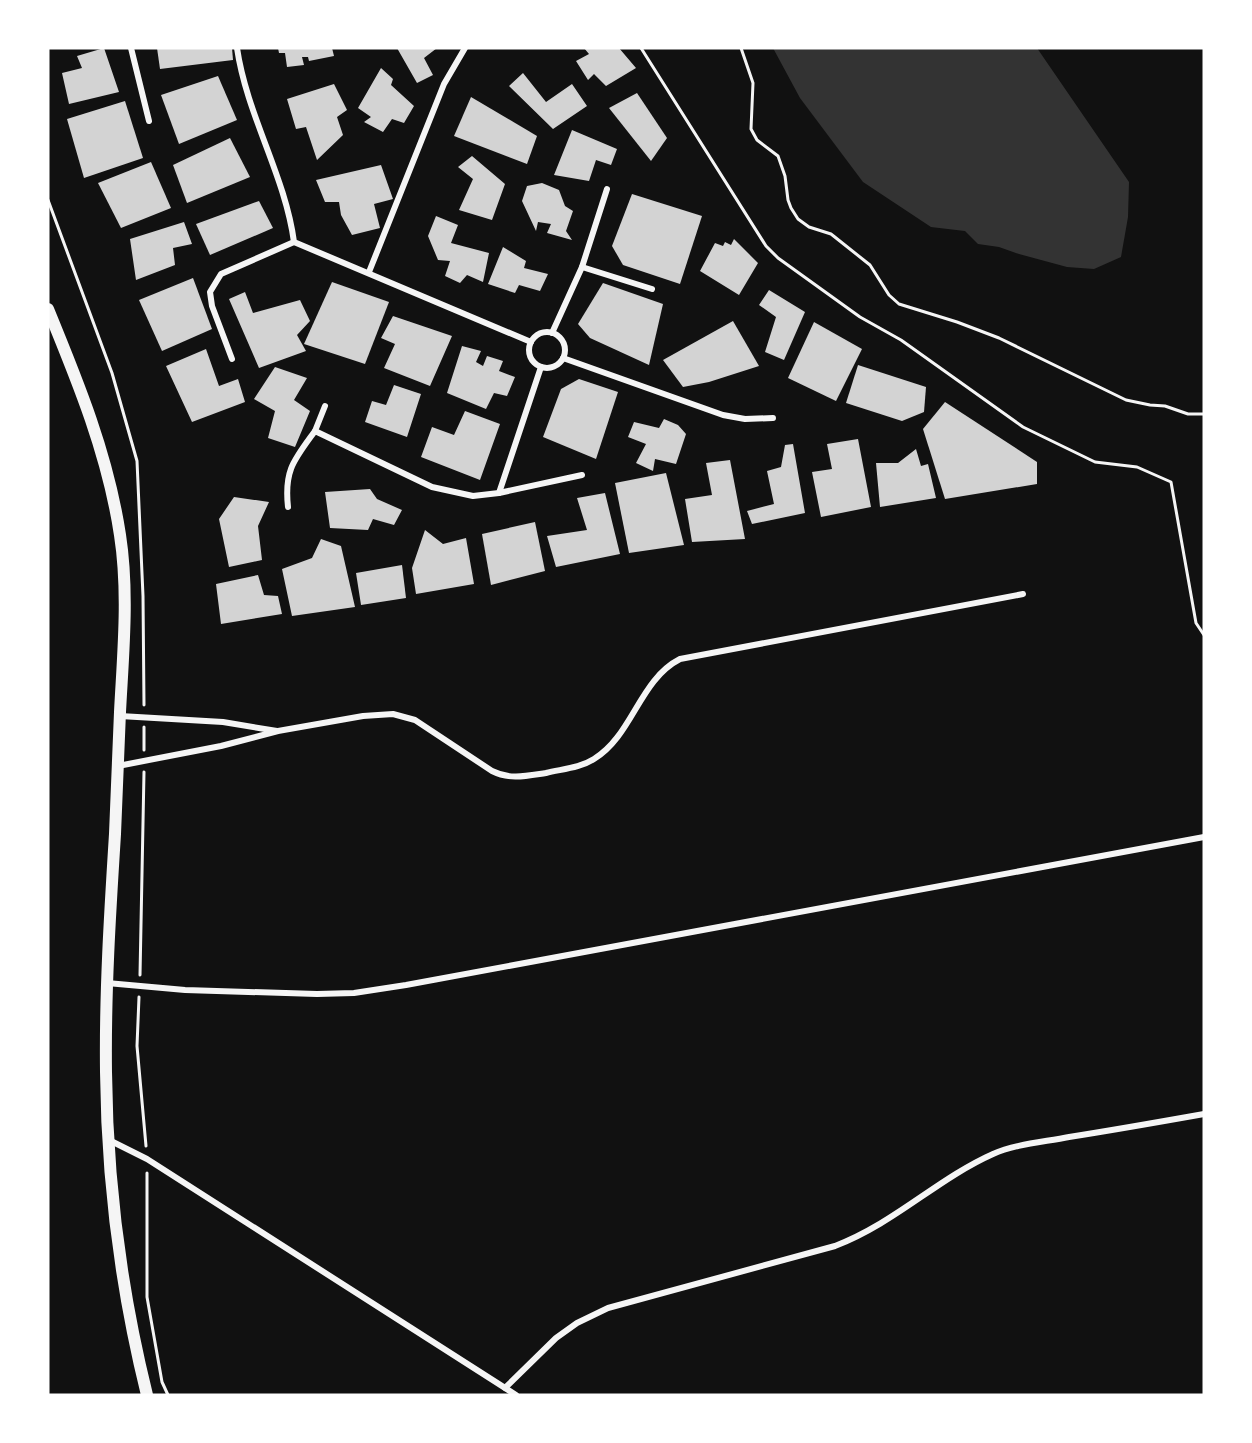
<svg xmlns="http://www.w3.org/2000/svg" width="1252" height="1443" viewBox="0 0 1252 1443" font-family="'Fira Sans',sans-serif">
	<rect width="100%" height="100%" fill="#111"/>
	<path fill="#333" d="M 773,48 L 1037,48 L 1129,182 L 1128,217 L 1121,257 L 1094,269 L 1067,267 L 1019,254 L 999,247 L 978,244 L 965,231 L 931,227 L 863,182 L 800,98 Z"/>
	<g fill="#d3d3d3">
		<path d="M 104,48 L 119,92 L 69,104 L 62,73 L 82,68 L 77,56 Z"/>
		<path d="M 157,48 L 232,48 L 233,60 L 160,69 Z"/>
		<path d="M 278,48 L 332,48 L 334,56 L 309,61 L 308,57 L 302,57 L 304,65 L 287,67 L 285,53 L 279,53 Z"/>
		<path d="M 397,48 L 437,48 L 424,58 L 433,75 L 417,83 Z"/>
		<path d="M 584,48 L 619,48 L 636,68 L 606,86 L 594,74 L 588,80 L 576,61 L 589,54 Z"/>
		<path d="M 381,68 L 393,79 L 391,85 L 414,106 L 404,123 L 392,119 L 383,132 L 364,122 L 371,117 L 358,108 Z"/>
		<path d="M 523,73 L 546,102 L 572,84 L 587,106 L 553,129 L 509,86 Z"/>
		<path d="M 218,76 L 237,120 L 179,144 L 161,95 Z"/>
		<path d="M 334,84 L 347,110 L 337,117 L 343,135 L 317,160 L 306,127 L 296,129 L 287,99 Z"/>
		<path d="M 637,93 L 667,138 L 651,161 L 609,108 Z"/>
		<path d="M 471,97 L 537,136 L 527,164 L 454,136 Z"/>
		<path d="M 125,101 L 143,158 L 84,178 L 67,119 Z"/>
		<path d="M 572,130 L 617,149 L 611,165 L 596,160 L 589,181 L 554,175 Z"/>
		<path d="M 230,138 L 250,177 L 187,203 L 173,165 Z"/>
		<path d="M 472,156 L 505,184 L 492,220 L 459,210 L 473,179 L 458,167 Z"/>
		<path d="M 151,162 L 171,208 L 121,228 L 98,183 Z"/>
		<path d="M 381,165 L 393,199 L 374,204 L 380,228 L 352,235 L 341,215 L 339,202 L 325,202 L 316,180 Z"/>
		<path d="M 542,183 L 559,190 L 565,206 L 573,211 L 566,231 L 572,240 L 547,233 L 551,224 L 538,222 L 536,231 L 522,201 L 527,186 Z"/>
		<path d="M 632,194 L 702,216 L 680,284 L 623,265 L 612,246 Z"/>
		<path d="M 259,201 L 273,228 L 210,255 L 196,224 Z"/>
		<path d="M 436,216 L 458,225 L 451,243 L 489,253 L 483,282 L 467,275 L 460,283 L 445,276 L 450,261 L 438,260 L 428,236 Z"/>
		<path d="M 184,222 L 192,244 L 173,248 L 175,265 L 136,280 L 130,239 Z"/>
		<path d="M 734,239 L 758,263 L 739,295 L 700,271 L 715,243 L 723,246 L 725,242 L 731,245 Z"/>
		<path d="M 503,247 L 526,261 L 524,268 L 548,274 L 540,291 L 519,285 L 515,293 L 488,284 Z"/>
		<path d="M 193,278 L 212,329 L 162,351 L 139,300 Z"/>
		<path d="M 332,282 L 389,302 L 365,364 L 304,344 Z"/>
		<path d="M 603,283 L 663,304 L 649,365 L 590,338 L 578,324 Z"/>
		<path d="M 769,290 L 805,312 L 784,360 L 765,352 L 776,317 L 759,305 Z"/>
		<path d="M 245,292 L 253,313 L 300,300 L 310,321 L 297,335 L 306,351 L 259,368 L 229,299 Z"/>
		<path d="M 393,316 L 452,336 L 430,386 L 384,368 L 395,344 L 381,338 Z"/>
		<path d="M 733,321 L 759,366 L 709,382 L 683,387 L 663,360 Z"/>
		<path d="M 814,322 L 862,349 L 836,401 L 788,378 Z"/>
		<path d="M 462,346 L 481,351 L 476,362 L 483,366 L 487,356 L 503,361 L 499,371 L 515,377 L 507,396 L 494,393 L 486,409 L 447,393 Z"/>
		<path d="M 206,349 L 219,386 L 238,379 L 245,402 L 192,422 L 166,366 Z"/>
		<path d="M 858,365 L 926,387 L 924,412 L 902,421 L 846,403 Z"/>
		<path d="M 275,367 L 307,378 L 294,400 L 310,411 L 295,447 L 268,438 L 275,411 L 254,399 Z"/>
		<path d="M 579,379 L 618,392 L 596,459 L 543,437 L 561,389 Z"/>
		<path d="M 394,385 L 421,394 L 407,437 L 365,422 L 372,401 L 386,405 Z"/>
		<path d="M 945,402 L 1037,462 L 1037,484 L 945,499 L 923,429 Z"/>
		<path d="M 465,411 L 500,424 L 480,480 L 421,457 L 432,427 L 454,435 Z"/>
		<path d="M 664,419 L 678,425 L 686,434 L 676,464 L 655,459 L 653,471 L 636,463 L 646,444 L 628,437 L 634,422 L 659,428 Z"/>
		<path d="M 858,439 L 871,507 L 821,517 L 812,472 L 832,469 L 827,444 Z"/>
		<path d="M 793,444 L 805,513 L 752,524 L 747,511 L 774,504 L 767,471 L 781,467 L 785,445 Z"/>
		<path d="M 916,449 L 921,466 L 928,464 L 936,498 L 880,507 L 876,463 L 898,463 Z"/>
		<path d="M 730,460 L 745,539 L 692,542 L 685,499 L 712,495 L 706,463 Z"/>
		<path d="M 666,473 L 684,545 L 629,553 L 615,483 Z"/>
		<path d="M 370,489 L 377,499 L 402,510 L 394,525 L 373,519 L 368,530 L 330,528 L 325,492 Z"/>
		<path d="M 605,493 L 620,554 L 556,567 L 547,536 L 587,530 L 577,498 Z"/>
		<path d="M 234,497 L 269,502 L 258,526 L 262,560 L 229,567 L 219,519 Z"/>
		<path d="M 535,522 L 545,571 L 491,585 L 482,534 Z"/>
		<path d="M 425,530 L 443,544 L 466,538 L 474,584 L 416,594 L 412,568 Z"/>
		<path d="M 321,539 L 341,546 L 355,607 L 292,616 L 282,569 L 312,558 Z"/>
		<path d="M 402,565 L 406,598 L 361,605 L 356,573 Z"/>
		<path d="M 258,575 L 264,595 L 278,596 L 282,614 L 221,624 L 216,584 Z"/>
	</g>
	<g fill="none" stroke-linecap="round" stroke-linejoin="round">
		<g stroke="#f5f5f5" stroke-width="3">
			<path d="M 641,48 L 766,246 L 778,258 L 860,317 L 901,340 L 1023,427 L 1095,462 L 1137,467 L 1171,482 L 1196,623 L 1204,635"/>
			<path d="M 741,48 L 753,83 L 751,129 L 757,140 L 778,156 L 785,176 L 788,200 L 791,208 L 798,219 L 809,227 L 831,234 L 870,265 L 889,295 L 899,304 L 957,322 L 999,338 L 1126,400 L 1150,405 L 1165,406 L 1188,414 L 1204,414"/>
			<path d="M 48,200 L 112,373 L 137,461 L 143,596 L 144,705"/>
			<path d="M 144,750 L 144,727"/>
			<path d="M 140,975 L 144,772"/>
			<path d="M 139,997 L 137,1046 L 146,1146"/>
			<path d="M 147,1173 L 147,1297 L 162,1382 L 168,1395"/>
		</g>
		<g stroke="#f5f5f5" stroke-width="6">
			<path d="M 131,48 L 149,121"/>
			<path d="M 237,48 C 247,116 285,175 294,242 L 531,342"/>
			<path d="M 582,267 L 652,289"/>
			<path d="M 369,272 L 444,84 L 465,48"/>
			<circle cx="547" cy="350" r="18"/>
			<path d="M 552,333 L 582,267 L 607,189"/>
			<path d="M 563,358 L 723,415 L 745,419 L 773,418"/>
			<path d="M 232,359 L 212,306 L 210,292 L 221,274 L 294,242"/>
			<path d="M 315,431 L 325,406"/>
			<path d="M 499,493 L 582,475"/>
			<path d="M 288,507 C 284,470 294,460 315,431 L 432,487 L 473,496 L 499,493 L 541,367"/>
			<path d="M 120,716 L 223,722 L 277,731"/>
			<path d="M 118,766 L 221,746 L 278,731 L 363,716 L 393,714 L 415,720 L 492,771 C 510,780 526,776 546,773 C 562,769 580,768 594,759 C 633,735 639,680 680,659 L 1023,594"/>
			<path d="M 107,983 L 185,990 L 317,994 L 354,993 L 406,985 L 1204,837"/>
			<path d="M 109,1140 L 147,1159 L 516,1395"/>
			<path d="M 505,1388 L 556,1338 L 577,1323 L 608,1308 L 835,1246 C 895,1223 937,1179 993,1154 C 1015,1144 1044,1142 1069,1137 C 1114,1130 1159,1122 1204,1114"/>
		</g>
		<path stroke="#f5f5f5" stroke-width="12" d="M 48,309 C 78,382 108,455 120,535 C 129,593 123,654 120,712 C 118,752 117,793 115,834 C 110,913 105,992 106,1072 C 107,1180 121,1290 147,1395"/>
	</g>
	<rect width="1252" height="1443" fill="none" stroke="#ffffff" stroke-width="99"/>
</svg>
